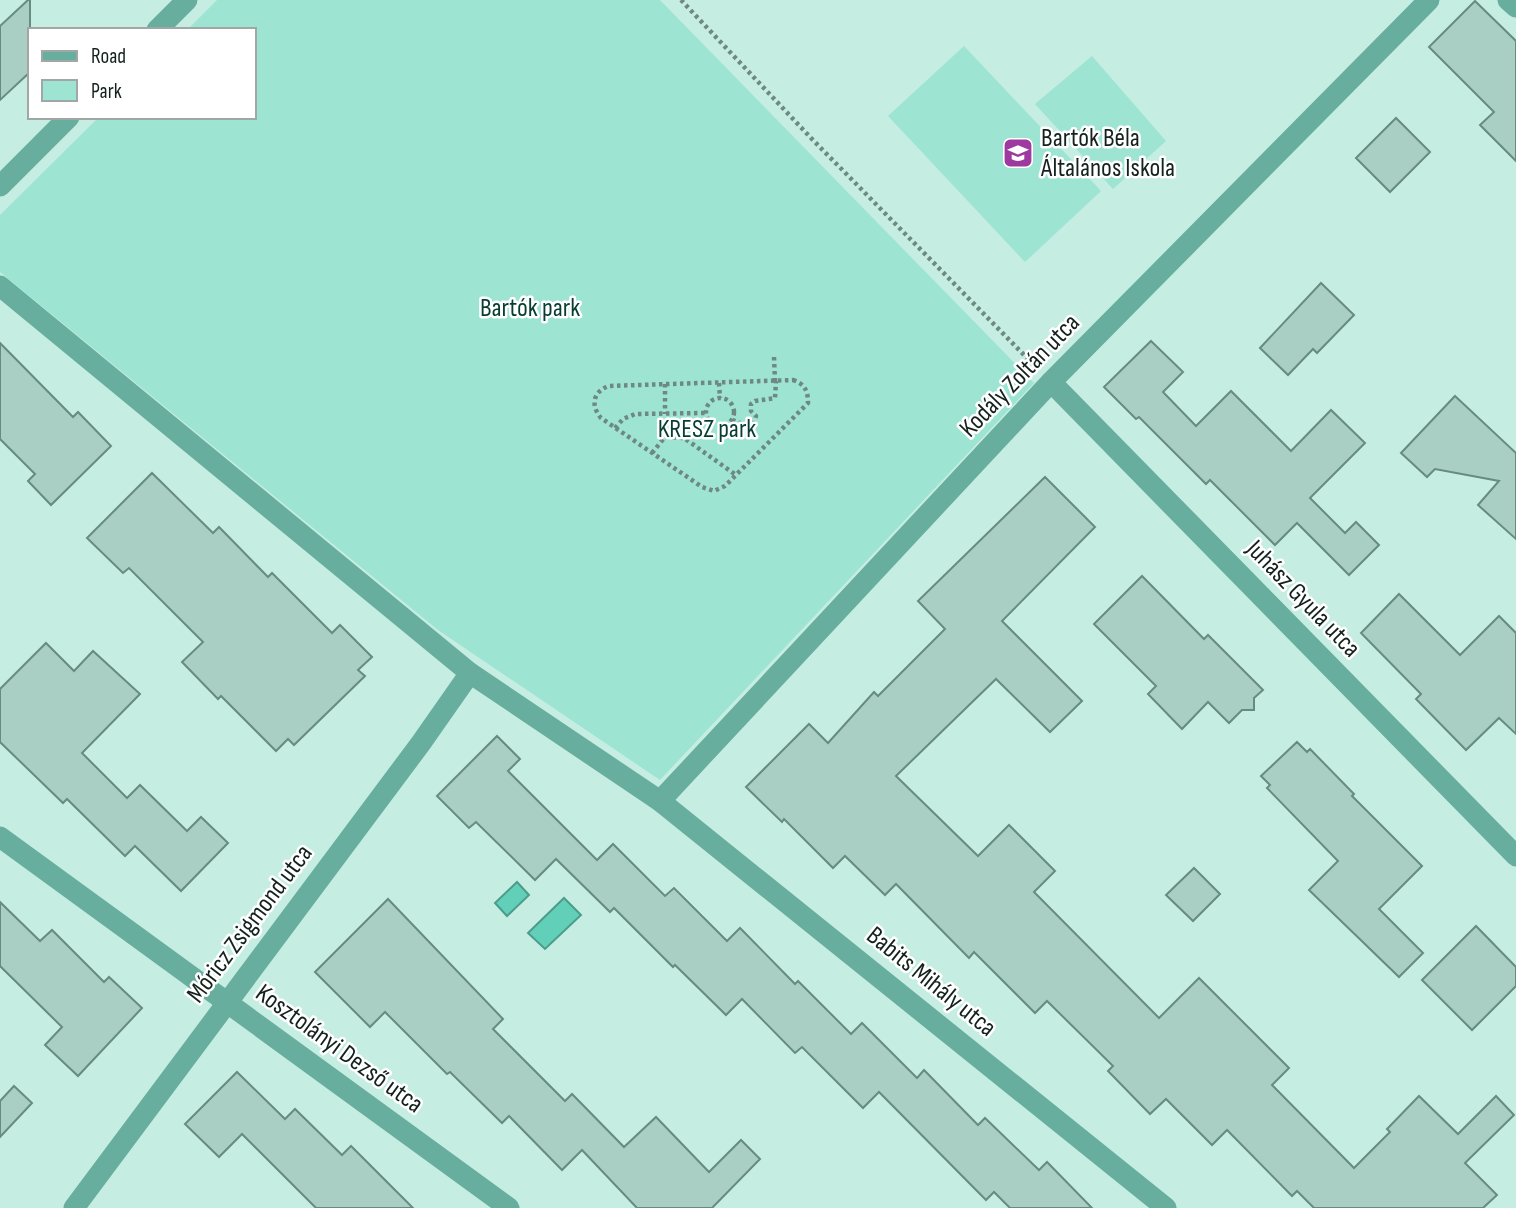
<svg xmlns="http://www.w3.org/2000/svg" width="1516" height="1208" viewBox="0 0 1516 1208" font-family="'Sofia Sans Condensed',sans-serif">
	<rect width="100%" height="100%" fill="#c6ede2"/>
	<g fill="#9de4d3">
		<path d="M 217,0 L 660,0 L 1034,383 L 660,780 L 438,630 L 0,272 L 0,215 L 99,117 L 254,117 L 254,30 L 187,30 Z"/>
		<path d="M 964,46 L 1101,191 L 1025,262 L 888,116 Z"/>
		<path d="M 1092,56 L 1166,141 L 1113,189 L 1035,104 Z"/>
	</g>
	<g fill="#62d0b9" stroke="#4b9c8a" stroke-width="2">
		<path d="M 517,882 L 529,895 L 507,916 L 495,903 Z"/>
		<path d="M 564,898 L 581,915 L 545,949 L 528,933 Z"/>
	</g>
	<g fill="#a9cec4" stroke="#678a81" stroke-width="2">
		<path d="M 28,0 L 30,0 L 30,72 L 0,100 L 0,26 Z"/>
		<path d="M 1475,1 L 1516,41 L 1516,161 L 1480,125 L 1494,112 L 1429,47 Z"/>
		<path d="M 1396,118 L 1430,152 L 1390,192 L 1356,158 Z"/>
		<path d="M 1321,283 L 1354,315 L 1317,353 L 1313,349 L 1288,375 L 1260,348 Z"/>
		<path d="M 1151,341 L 1183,372 L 1163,392 L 1196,426 L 1231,391 L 1291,451 L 1331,410 L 1365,443 L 1310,498 L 1345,533 L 1356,522 L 1379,545 L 1349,575 L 1297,523 L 1275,545 L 1210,480 L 1206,484 L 1139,417 L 1136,419 L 1104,387 Z"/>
		<path d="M 0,343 L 73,417 L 78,412 L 111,446 L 51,505 L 28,481 L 35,474 L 0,439 Z"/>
		<path d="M 1455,396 L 1516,453 L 1516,539 L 1478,505 L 1499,481 L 1435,469 L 1427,477 L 1401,453 Z"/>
		<path d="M 152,473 L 213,533 L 219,527 L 268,577 L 272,573 L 332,633 L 340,625 L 372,657 L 358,670 L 365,676 L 294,745 L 288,739 L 276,751 L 221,696 L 218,699 L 182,662 L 203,642 L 129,568 L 123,573 L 87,538 Z"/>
		<path d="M 1045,477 L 1095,527 L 1002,621 L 1082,701 L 1050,732 L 996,679 L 896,776 L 978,856 L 1009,825 L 1055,871 L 1034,892 L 1159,1018 L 1199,978 L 1289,1068 L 1272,1085 L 1354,1168 L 1390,1132 L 1387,1129 L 1419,1096 L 1458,1134 L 1496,1096 L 1514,1115 L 1465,1163 L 1497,1195 L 1483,1208 L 1314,1208 L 1297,1191 L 1292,1196 L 1227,1130 L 1212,1145 L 1166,1099 L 1150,1114 L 1108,1071 L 1113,1066 L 1047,1001 L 1035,1013 L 974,952 L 969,958 L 896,884 L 885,895 L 845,856 L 833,868 L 784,819 L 782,822 L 746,787 L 809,724 L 828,743 L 874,692 L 878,696 L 945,629 L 918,601 Z"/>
		<path d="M 1142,576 L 1204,639 L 1208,635 L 1263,690 L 1254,698 L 1254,710 L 1242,710 L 1229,723 L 1208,702 L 1182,729 L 1148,694 L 1156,686 L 1094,624 Z"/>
		<path d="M 1399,594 L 1460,655 L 1499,616 L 1516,633 L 1516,734 L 1499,718 L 1466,750 L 1416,699 L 1421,694 L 1361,633 Z"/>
		<path d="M 46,643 L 74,671 L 93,651 L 140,694 L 82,753 L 127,798 L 140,785 L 187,831 L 201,817 L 228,843 L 181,891 L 135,846 L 125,856 L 67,799 L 63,803 L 0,742 L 0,689 Z"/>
		<path d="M 497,736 L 520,759 L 508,771 L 597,860 L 613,844 L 665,896 L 674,888 L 727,941 L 740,928 L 795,984 L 798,981 L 851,1034 L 862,1023 L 917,1078 L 924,1070 L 978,1125 L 985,1118 L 1039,1170 L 1047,1162 L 1092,1208 L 1010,1208 L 994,1192 L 986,1200 L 879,1092 L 863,1108 L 802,1047 L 795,1053 L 742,999 L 726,1015 L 675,965 L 673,967 L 614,908 L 610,912 L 556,859 L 535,880 L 476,822 L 469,828 L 437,796 Z"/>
		<path d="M 1297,742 L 1307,752 L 1310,749 L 1354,794 L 1352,796 L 1422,866 L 1379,909 L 1423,953 L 1399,977 L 1309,890 L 1338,861 L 1267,788 L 1270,785 L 1261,776 Z"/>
		<path d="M 1194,868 L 1220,894 L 1193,921 L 1166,895 Z"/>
		<path d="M 388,899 L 503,1019 L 493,1029 L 565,1101 L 572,1094 L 624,1147 L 656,1117 L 709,1172 L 741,1140 L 760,1159 L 712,1208 L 637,1208 L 582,1150 L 562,1170 L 509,1116 L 502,1123 L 450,1072 L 447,1074 L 385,1012 L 370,1027 L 315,972 Z"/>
		<path d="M 0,902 L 40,941 L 52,930 L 104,982 L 109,977 L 142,1008 L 78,1076 L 45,1045 L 62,1027 L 0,966 Z"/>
		<path d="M 1476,926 L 1516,967 L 1516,986 L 1472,1030 L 1422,980 Z"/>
		<path d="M 237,1072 L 285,1119 L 295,1109 L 342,1155 L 351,1146 L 413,1208 L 316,1208 L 242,1134 L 219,1157 L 185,1124 Z"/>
		<path d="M 14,1086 L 32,1103 L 0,1137 L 0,1101 Z"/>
	</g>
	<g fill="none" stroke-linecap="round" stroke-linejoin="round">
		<g stroke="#6e8982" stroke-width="4.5" stroke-dasharray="3.5 3.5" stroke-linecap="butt">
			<path d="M 681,0 L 811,138 L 1033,364"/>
			<path d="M 774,357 L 775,381"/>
			<path d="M 793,380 C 805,384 808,391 808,403 L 725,486 L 714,491 L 702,487 L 601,418 C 591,406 592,393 608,386 Z"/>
			<path d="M 719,383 L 720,398"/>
			<path d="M 665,384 L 665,414"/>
			<circle cx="720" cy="412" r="14"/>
			<path d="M 732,420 L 743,424 L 754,423 L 756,416 L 751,411 L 751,404 L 755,401 L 775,398 L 776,381"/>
			<path d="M 615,428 L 623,419 L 635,414 L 706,413"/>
			<path d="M 652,453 L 665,437 L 684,438 L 736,475"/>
		</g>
		<g stroke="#68ae9e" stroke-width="21">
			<path d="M 1508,0 L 1516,7"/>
			<path d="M 157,30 L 187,0"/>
			<path d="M 0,186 L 69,117"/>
			<path d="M 0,286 L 470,673 L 660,801 L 1166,1208"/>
			<path d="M 1051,382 L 1516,856"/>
			<path d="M 660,801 L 1051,382 L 1429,0"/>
			<path d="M 0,837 L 509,1208"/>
			<path d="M 74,1208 L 421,743 L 470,673"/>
		</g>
	</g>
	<defs>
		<g id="school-square" transform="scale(1.575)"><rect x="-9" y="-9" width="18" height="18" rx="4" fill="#9e3a9f" stroke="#fff"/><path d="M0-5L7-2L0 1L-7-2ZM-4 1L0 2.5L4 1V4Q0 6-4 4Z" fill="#fff"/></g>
	</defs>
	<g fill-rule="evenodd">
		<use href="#school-square" x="1018" y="153"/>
	</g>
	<g text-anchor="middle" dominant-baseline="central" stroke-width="5" stroke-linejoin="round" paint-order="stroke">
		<g font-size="26" fill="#14221e" stroke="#fff" text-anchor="start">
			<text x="1041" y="138">Bartók Béla<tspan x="1041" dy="30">Általános Iskola</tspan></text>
		</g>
		<g font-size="26" fill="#083d33" stroke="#fff">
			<text x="530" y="308">Bartók park</text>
			<text x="707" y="429">KRESZ park</text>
		</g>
		<g font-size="26" fill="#14221e" stroke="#fff">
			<text transform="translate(1020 376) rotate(-46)">Kodály Zoltán utca</text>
			<text transform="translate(1303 599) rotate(46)">Juhász Gyula utca</text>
			<text transform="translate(250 924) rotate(-53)">Móricz Zsigmond utca</text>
			<text transform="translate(931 982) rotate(39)">Babits Mihály utca</text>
			<text transform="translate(339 1049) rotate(36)">Kosztolányi Dezső utca</text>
		</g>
	</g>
	<rect x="28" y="28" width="228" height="91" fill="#ffffff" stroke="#a1a7a5" stroke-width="2"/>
	<rect x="42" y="51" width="35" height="10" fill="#68ae9e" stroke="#a1a7a5" stroke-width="2"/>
	<text x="91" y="63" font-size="21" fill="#14221e">Road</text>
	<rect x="42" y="80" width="35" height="21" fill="#9de4d3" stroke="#a1a7a5" stroke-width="2"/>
	<text x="91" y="98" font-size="21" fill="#14221e">Park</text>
</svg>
